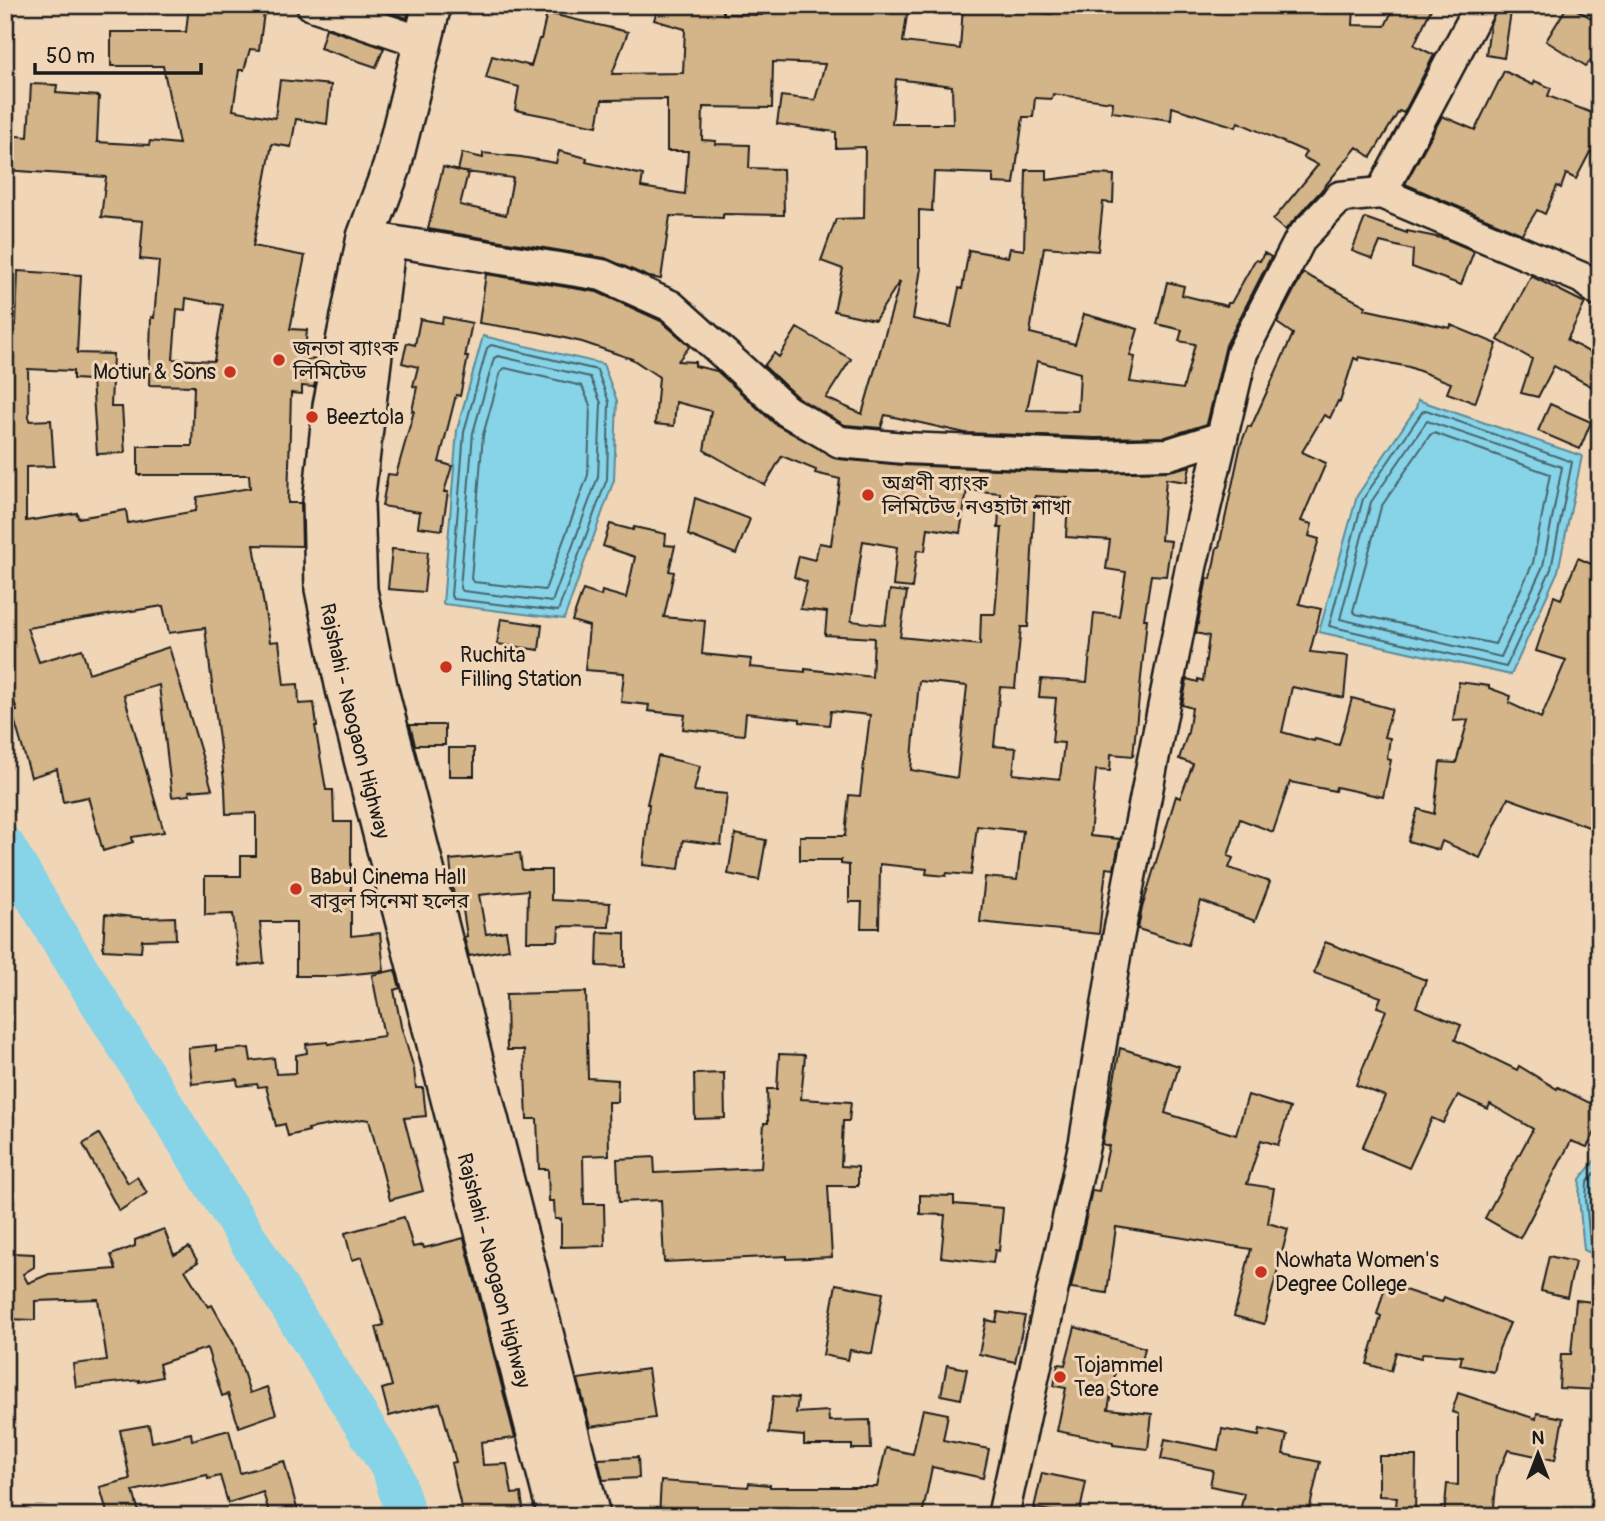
<svg xmlns="http://www.w3.org/2000/svg" width="1605" height="1521" viewBox="0 0 1605 1521" font-family="Pangolin,'Noto Sans Bengali',sans-serif">
	<rect width="100%" height="100%" fill="#f0d6b7"/>
	<filter id="ink" filterUnits="userSpaceOnUse"><feTurbulence type="fractalNoise" baseFrequency=".0143" numOctaves="2"/><feDisplacementMap in="SourceGraphic" scale="14" xChannelSelector="R" yChannelSelector="G"/><feConvolveMatrix kernelMatrix="1 2 1 2 8 2 1 2 1" color-interpolation-filters="sRGB"/></filter>
	<g filter="url(#ink)">
		<g fill="#87d3e7" stroke="#5c8a96" stroke-width="2">
			<path d="M 483,336 L 603,364 L 617,401 L 614,480 L 564,619 L 443,604 L 457,430 Z"/>
			<path d="M 1418,400 L 1582,456 L 1558,571 L 1511,675 L 1319,632 L 1357,496 L 1416,408 Z"/>
			<path d="M 1600,1146 L 1600,1257 L 1584,1250 L 1579,1199 L 1580,1179 L 1595,1160 Z"/>
		</g>
		<g fill="none" stroke-linecap="round" stroke-linejoin="round">
			<g stroke="#47656d" stroke-width="2">
				<path d="M 491,345 L 597,370 L 609,402 L 607,479 L 558,611 L 454,599 L 451,596 L 464,432 L 487,348 Z"/>
				<path d="M 498,356 L 590,377 L 601,403 L 598,477 L 552,602 L 463,591 L 460,588 L 473,433 L 494,358 Z"/>
				<path d="M 505,368 L 582,386 L 590,405 L 588,475 L 545,590 L 474,582 L 471,579 L 483,435 L 501,371 Z"/>
				<path d="M 1426,410 L 1572,462 L 1551,569 L 1506,667 L 1329,626 L 1363,499 L 1422,412 Z"/>
				<path d="M 1427,421 L 1562,467 L 1543,566 L 1501,657 L 1340,619 L 1371,502 Z"/>
				<path d="M 1434,433 L 1550,474 L 1533,563 L 1495,644 L 1356,614 L 1353,611 L 1381,507 L 1430,435 Z"/>
				<path d="M 1600,1165 L 1587,1183 L 1586,1199 L 1590,1244 L 1600,1250"/>
			</g>
			<path stroke="#87d3e7" stroke-width="40" d="M 5,846 L 57,934 L 392,1470 L 406,1516"/>
		</g>
		<g fill="#d4b489" stroke="#1c1c1c" stroke-width="2" fill-rule="evenodd">
			<path d="M 189,5 L 265,5 L 259,50 L 250,49 L 244,70 L 239,70 L 233,110 L 275,118 L 280,80 L 331,85 L 327,124 L 296,119 L 291,147 L 272,144 L 253,246 L 305,256 L 290,329 L 307,330 L 304,359 L 320,360 L 314,387 L 302,386 L 302,394 L 291,393 L 288,503 L 301,503 L 302,546 L 254,545 L 270,642 L 279,641 L 284,685 L 298,684 L 299,704 L 314,703 L 317,726 L 315,726 L 326,790 L 333,790 L 334,822 L 351,822 L 351,936 L 380,933 L 384,971 L 333,976 L 296,976 L 296,922 L 260,922 L 264,963 L 239,966 L 233,914 L 205,915 L 205,876 L 241,876 L 241,856 L 256,856 L 256,813 L 226,814 L 225,788 L 205,628 L 169,633 L 163,606 L 27,628 L 39,662 L 82,649 L 89,673 L 169,647 L 212,789 L 189,791 L 190,795 L 172,797 L 159,685 L 124,695 L 164,832 L 132,837 L 133,842 L 103,851 L 88,797 L 63,802 L 57,769 L 31,777 L 12,712 L 17,711 L 5,671 L 5,418 L 8,418 L 5,323 L 16,325 L 18,271 L 81,275 L 77,353 L 113,354 L 111,407 L 122,407 L 125,453 L 97,454 L 92,380 L 73,379 L 73,371 L 28,369 L 29,421 L 51,420 L 54,466 L 26,467 L 26,521 L 77,513 L 78,518 L 126,510 L 128,523 L 196,511 L 197,497 L 250,488 L 249,475 L 138,475 L 138,446 L 192,446 L 194,386 L 149,385 L 151,317 L 154,318 L 159,261 L 140,259 L 143,221 L 101,217 L 106,177 L 5,170 L 5,135 L 28,137 L 31,84 L 57,85 L 56,93 L 99,96 L 97,142 L 149,145 L 150,141 L 179,144 L 163,66 L 111,66 L 111,32 L 186,32 ZM 186,298 L 223,305 L 214,361 L 173,359 L 177,309 L 185,310 Z"/>
			<path d="M 368,5 L 410,5 L 407,18 Z"/>
			<path d="M 659,5 L 723,5 L 723,14 L 762,15 L 763,10 L 821,13 L 826,12 L 827,5 L 888,5 L 908,8 L 903,42 L 960,49 L 963,7 L 1052,14 L 1053,11 L 1070,14 L 1072,5 L 1320,5 L 1354,8 L 1353,25 L 1385,26 L 1395,5 L 1433,5 L 1414,45 L 1434,55 L 1404,113 L 1399,111 L 1371,157 L 1357,147 L 1320,192 L 1285,230 L 1273,220 L 1318,165 L 1303,157 L 1306,152 L 1238,122 L 1236,127 L 1172,107 L 1171,120 L 1112,112 L 1113,102 L 1053,94 L 1052,99 L 1035,98 L 1033,117 L 1023,117 L 1014,184 L 993,183 L 993,174 L 934,172 L 932,211 L 919,210 L 919,267 L 921,268 L 913,319 L 951,327 L 959,288 L 962,289 L 969,250 L 1008,257 L 1010,248 L 1024,250 L 1026,170 L 1047,170 L 1047,180 L 1093,174 L 1114,175 L 1113,203 L 1103,202 L 1098,251 L 1044,247 L 1030,333 L 1075,344 L 1084,314 L 1138,329 L 1130,356 L 1135,357 L 1130,382 L 1183,389 L 1195,344 L 1179,341 L 1182,330 L 1157,324 L 1167,282 L 1184,286 L 1182,295 L 1227,306 L 1228,303 L 1231,303 L 1255,260 L 1260,261 L 1264,253 L 1271,257 L 1226,345 L 1207,424 L 1166,437 L 1095,438 L 965,433 L 885,415 L 881,428 L 845,425 L 797,397 L 764,366 L 774,353 L 779,357 L 797,328 L 851,359 L 826,398 L 862,414 L 900,282 L 899,282 L 875,320 L 834,311 L 843,269 L 821,261 L 836,219 L 864,218 L 865,147 L 836,148 L 836,132 L 777,124 L 781,96 L 815,100 L 825,64 L 773,62 L 772,108 L 703,107 L 702,140 L 716,141 L 715,144 L 750,145 L 749,168 L 783,169 L 784,215 L 723,214 L 723,218 L 670,216 L 661,279 L 649,277 L 605,258 L 428,229 L 443,167 L 468,173 L 460,205 L 506,215 L 513,178 L 458,171 L 462,153 L 483,158 L 483,153 L 521,157 L 556,163 L 559,151 L 587,158 L 586,162 L 643,175 L 641,187 L 685,194 L 688,151 L 667,151 L 667,99 L 602,100 L 597,126 L 515,110 L 519,87 L 486,78 L 492,56 L 531,66 L 539,39 L 541,39 L 547,13 L 628,32 L 612,74 L 683,73 L 685,29 L 654,20 ZM 896,79 L 952,86 L 953,124 L 892,124 ZM 1037,361 L 1080,373 L 1078,411 L 1027,410 Z"/>
			<path d="M 1498,5 L 1512,5 L 1504,58 L 1486,55 L 1490,25 Z"/>
			<path d="M 1568,5 L 1600,23 L 1600,66 L 1590,61 L 1586,66 L 1546,41 Z"/>
			<path d="M 326,28 L 384,48 L 376,67 L 320,48 Z"/>
			<path d="M 1504,71 L 1533,85 L 1535,81 L 1551,88 L 1548,96 L 1600,116 L 1600,155 L 1590,152 L 1576,179 L 1566,174 L 1561,188 L 1557,186 L 1545,214 L 1537,210 L 1522,234 L 1405,184 L 1442,116 L 1475,130 Z"/>
			<path d="M 1365,218 L 1407,233 L 1407,231 L 1446,239 L 1474,251 L 1461,285 L 1412,267 L 1413,250 L 1380,242 L 1373,259 L 1352,251 Z"/>
			<path d="M 1303,273 L 1366,306 L 1364,309 L 1450,328 L 1451,325 L 1497,344 L 1475,403 L 1447,393 L 1451,383 L 1409,367 L 1359,357 L 1358,360 L 1354,358 L 1340,402 L 1338,401 L 1330,418 L 1324,415 L 1302,452 L 1326,463 L 1301,521 L 1312,524 L 1309,536 L 1319,539 L 1299,604 L 1321,609 L 1310,652 L 1348,656 L 1344,698 L 1292,687 L 1282,732 L 1314,741 L 1315,739 L 1339,745 L 1352,698 L 1392,709 L 1384,737 L 1390,738 L 1387,759 L 1391,760 L 1383,797 L 1336,787 L 1335,791 L 1290,782 L 1273,832 L 1240,819 L 1228,856 L 1233,858 L 1229,868 L 1270,882 L 1255,921 L 1201,901 L 1188,945 L 1138,929 L 1142,908 L 1176,796 L 1180,798 L 1193,764 L 1179,759 L 1188,732 L 1192,708 L 1182,705 L 1187,679 L 1198,682 L 1198,679 L 1203,681 L 1209,636 L 1196,633 L 1207,578 L 1211,579 L 1217,547 L 1219,547 L 1241,444 L 1248,426 L 1251,427 L 1293,334 L 1277,323 Z"/>
			<path d="M 486,274 L 597,292 L 661,321 L 690,346 L 678,361 L 695,362 L 695,366 L 717,371 L 775,424 L 838,459 L 903,465 L 1094,473 L 1169,471 L 1190,466 L 1187,482 L 1166,479 L 1161,540 L 1171,541 L 1166,576 L 1151,575 L 1144,619 L 1147,619 L 1133,756 L 1111,754 L 1110,771 L 1096,770 L 1090,836 L 1120,839 L 1114,869 L 1106,868 L 1099,934 L 980,922 L 985,877 L 1017,880 L 1023,831 L 977,826 L 971,875 L 947,873 L 946,876 L 926,874 L 927,869 L 880,864 L 879,928 L 861,928 L 862,902 L 849,902 L 849,865 L 841,864 L 841,860 L 800,860 L 800,836 L 845,836 L 849,795 L 860,796 L 870,715 L 831,711 L 829,725 L 800,722 L 800,719 L 746,713 L 744,735 L 683,729 L 685,715 L 648,711 L 649,705 L 621,702 L 624,673 L 585,670 L 589,626 L 572,621 L 583,590 L 601,596 L 602,591 L 626,598 L 635,557 L 603,546 L 610,524 L 633,530 L 634,527 L 666,534 L 665,545 L 675,546 L 669,571 L 674,572 L 664,617 L 705,621 L 702,654 L 751,659 L 750,667 L 805,672 L 805,669 L 872,677 L 874,638 L 825,635 L 827,612 L 800,609 L 807,582 L 794,577 L 799,556 L 815,560 L 819,543 L 831,545 L 840,479 L 815,473 L 816,470 L 782,456 L 765,485 L 704,450 L 711,411 L 676,402 L 674,426 L 655,424 L 659,377 L 632,359 L 582,342 L 538,332 L 479,323 ZM 967,490 L 1000,493 L 998,528 L 1002,528 L 995,614 L 981,614 L 980,645 L 900,637 L 907,592 L 890,590 L 885,625 L 851,621 L 863,541 L 897,547 L 893,586 L 912,588 L 917,550 L 925,551 L 928,528 L 960,533 ZM 1035,496 L 1068,498 L 1066,537 L 1110,540 L 1106,569 L 1126,572 L 1119,616 L 1094,613 L 1087,682 L 1041,679 L 1039,697 L 1056,698 L 1052,742 L 1064,743 L 1060,779 L 1013,774 L 1016,748 L 994,746 L 1000,687 L 1015,688 L 1021,627 L 1028,627 ZM 919,681 L 967,686 L 957,778 L 911,770 Z"/>
			<path d="M 1531,276 L 1585,303 L 1567,340 L 1600,358 L 1600,391 L 1554,366 L 1538,397 L 1521,393 L 1532,359 L 1498,340 Z"/>
			<path d="M 443,317 L 472,323 L 465,357 L 468,357 L 460,396 L 456,395 L 439,462 L 452,466 L 444,492 L 448,492 L 442,530 L 418,527 L 420,512 L 382,506 L 388,474 L 396,475 L 414,411 L 412,411 L 417,387 L 413,386 L 418,367 L 402,363 L 407,343 L 415,345 L 420,319 L 442,323 Z"/>
			<path d="M 1550,404 L 1591,422 L 1580,449 L 1538,431 Z"/>
			<path d="M 695,498 L 750,519 L 736,554 L 688,535 Z"/>
			<path d="M 392,549 L 428,552 L 424,592 L 388,589 Z"/>
			<path d="M 1578,558 L 1600,568 L 1600,831 L 1508,798 L 1480,858 L 1442,841 L 1439,850 L 1408,841 L 1418,809 L 1434,814 L 1440,762 L 1456,763 L 1468,720 L 1453,721 L 1459,682 L 1489,686 L 1489,688 L 1511,696 L 1509,703 L 1541,718 L 1566,660 L 1536,651 L 1554,596 L 1561,599 Z"/>
			<path d="M 501,619 L 542,625 L 539,650 L 497,644 Z"/>
			<path d="M 410,725 L 445,725 L 445,745 L 415,745 Z"/>
			<rect x="449" y="748" width="25" height="28"/>
			<path d="M 658,756 L 700,766 L 694,791 L 727,794 L 721,845 L 683,840 L 679,869 L 643,865 L 649,804 L 647,804 Z"/>
			<path d="M 735,834 L 766,840 L 759,880 L 728,874 Z"/>
			<path d="M 520,853 L 522,870 L 551,870 L 551,900 L 610,903 L 609,927 L 559,926 L 558,941 L 527,941 L 528,890 L 479,895 L 486,934 L 506,931 L 509,949 L 469,956 L 464,937 L 467,936 L 461,897 L 454,898 L 450,860 Z"/>
			<path d="M 105,914 L 144,918 L 175,917 L 176,939 L 142,940 L 141,952 L 103,950 Z"/>
			<path d="M 598,932 L 625,933 L 625,967 L 597,966 Z"/>
			<path d="M 1325,942 L 1426,980 L 1416,1007 L 1461,1025 L 1455,1040 L 1517,1070 L 1519,1066 L 1557,1089 L 1558,1087 L 1600,1108 L 1600,1123 L 1587,1147 L 1571,1141 L 1520,1238 L 1485,1218 L 1533,1129 L 1490,1104 L 1488,1109 L 1458,1095 L 1443,1123 L 1432,1118 L 1409,1168 L 1362,1148 L 1385,1096 L 1356,1085 L 1386,1010 L 1377,1007 L 1381,997 L 1314,973 Z"/>
			<path d="M 395,970 L 400,988 L 394,990 L 401,1026 L 414,1069 L 416,1088 L 423,1088 L 426,1116 L 404,1118 L 423,1191 L 390,1200 L 369,1120 L 363,1119 L 308,1129 L 309,1131 L 288,1136 L 285,1124 L 276,1126 L 266,1086 L 258,1087 L 257,1084 L 238,1086 L 237,1079 L 192,1084 L 188,1048 L 216,1045 L 216,1051 L 249,1048 L 251,1061 L 274,1058 L 276,1074 L 296,1073 L 296,1055 L 307,1053 L 306,1044 L 328,1042 L 328,1044 L 384,1036 L 372,975 Z"/>
			<path d="M 586,992 L 588,1078 L 618,1080 L 617,1102 L 608,1102 L 609,1155 L 583,1156 L 584,1204 L 604,1204 L 605,1246 L 561,1247 L 561,1219 L 555,1219 L 554,1201 L 549,1201 L 548,1169 L 539,1169 L 537,1119 L 527,1119 L 524,1050 L 507,1050 L 506,994 Z"/>
			<path d="M 1120,1048 L 1179,1066 L 1165,1113 L 1236,1135 L 1248,1095 L 1290,1108 L 1278,1145 L 1261,1140 L 1247,1184 L 1274,1188 L 1268,1223 L 1288,1229 L 1264,1324 L 1234,1316 L 1251,1249 L 1116,1227 L 1107,1293 L 1071,1288 L 1092,1190 L 1099,1191 L 1109,1146 L 1102,1144 Z"/>
			<path d="M 779,1054 L 805,1055 L 801,1099 L 851,1102 L 849,1121 L 843,1121 L 841,1166 L 858,1167 L 858,1186 L 828,1186 L 832,1257 L 787,1259 L 787,1256 L 664,1262 L 661,1200 L 619,1202 L 617,1159 L 654,1157 L 655,1173 L 761,1168 L 764,1123 L 768,1123 L 767,1089 L 777,1089 Z"/>
			<path d="M 724,1073 L 725,1118 L 695,1119 L 694,1074 Z"/>
			<path d="M 99,1134 L 128,1183 L 137,1177 L 147,1193 L 119,1211 L 83,1144 Z"/>
			<path d="M 920,1195 L 954,1196 L 954,1204 L 1003,1208 L 999,1251 L 995,1250 L 993,1263 L 941,1257 L 945,1215 L 920,1214 Z"/>
			<path d="M 404,1217 L 413,1247 L 423,1245 L 424,1248 L 464,1238 L 515,1438 L 481,1442 L 483,1465 L 507,1464 L 512,1494 L 521,1493 L 524,1516 L 463,1516 L 451,1463 L 456,1462 L 440,1403 L 389,1416 L 382,1389 L 392,1386 L 376,1327 L 384,1325 L 362,1257 L 352,1260 L 345,1233 Z"/>
			<path d="M 164,1229 L 174,1255 L 189,1247 L 198,1262 L 185,1270 L 208,1307 L 212,1305 L 234,1344 L 250,1393 L 267,1387 L 276,1414 L 239,1427 L 228,1394 L 222,1396 L 207,1348 L 159,1364 L 162,1377 L 139,1382 L 139,1380 L 76,1387 L 73,1364 L 107,1360 L 98,1299 L 35,1301 L 35,1320 L 5,1319 L 5,1240 L 12,1253 L 34,1254 L 34,1267 L 23,1274 L 28,1283 L 49,1274 L 116,1269 L 111,1255 L 135,1246 L 135,1240 Z"/>
			<path d="M 1549,1256 L 1575,1262 L 1567,1297 L 1541,1291 Z"/>
			<path d="M 836,1284 L 883,1293 L 872,1354 L 850,1350 L 848,1360 L 823,1355 Z"/>
			<path d="M 1386,1284 L 1442,1302 L 1444,1297 L 1510,1323 L 1499,1349 L 1494,1372 L 1460,1365 L 1462,1356 L 1423,1353 L 1421,1358 L 1396,1352 L 1391,1371 L 1367,1364 L 1381,1316 L 1377,1314 Z"/>
			<path d="M 1576,1300 L 1600,1303 L 1600,1390 L 1559,1388 L 1561,1354 L 1571,1354 Z"/>
			<path d="M 998,1312 L 1025,1316 L 1015,1362 L 979,1354 L 986,1320 L 996,1322 Z"/>
			<path d="M 1075,1327 L 1145,1348 L 1141,1365 L 1118,1360 L 1108,1409 L 1152,1414 L 1148,1449 L 1113,1445 L 1113,1442 L 1057,1431 L 1066,1388 L 1054,1386 L 1058,1364 L 1065,1365 Z"/>
			<path d="M 947,1365 L 967,1369 L 961,1399 L 941,1395 Z"/>
			<path d="M 648,1369 L 655,1418 L 590,1427 L 578,1379 Z"/>
			<path d="M 1458,1393 L 1536,1419 L 1537,1413 L 1563,1418 L 1555,1460 L 1508,1450 L 1497,1476 L 1493,1516 L 1444,1516 L 1447,1484 L 1458,1485 L 1458,1414 L 1452,1412 Z"/>
			<path d="M 773,1396 L 798,1398 L 796,1413 L 828,1411 L 829,1421 L 870,1420 L 871,1449 L 852,1449 L 852,1445 L 804,1445 L 804,1436 L 769,1433 Z"/>
			<path d="M 923,1409 L 948,1414 L 943,1440 L 989,1449 L 983,1478 L 932,1467 L 922,1516 L 659,1516 L 661,1481 L 748,1487 L 749,1483 L 770,1485 L 770,1487 L 877,1487 L 886,1448 L 913,1454 Z"/>
			<path d="M 149,1425 L 152,1442 L 191,1433 L 192,1440 L 229,1430 L 240,1473 L 284,1461 L 298,1512 L 286,1516 L 270,1516 L 263,1492 L 228,1503 L 220,1476 L 208,1479 L 207,1475 L 133,1491 L 140,1516 L 108,1516 L 100,1487 L 130,1479 L 120,1430 Z"/>
			<path d="M 1222,1429 L 1259,1436 L 1260,1429 L 1287,1435 L 1283,1454 L 1320,1462 L 1308,1516 L 1239,1516 L 1244,1493 L 1210,1486 L 1213,1470 L 1161,1459 L 1165,1439 L 1218,1450 Z"/>
			<path d="M 1379,1456 L 1416,1456 L 1415,1516 L 1395,1516 L 1397,1497 L 1379,1496 Z"/>
			<path d="M 638,1457 L 639,1478 L 603,1480 L 598,1459 Z"/>
			<path d="M 1042,1473 L 1086,1482 L 1079,1516 L 1034,1508 Z"/>
		</g>
		<g fill="none" stroke-linecap="round" stroke-linejoin="round">
			<g stroke="#1c1c1c" stroke-width="35">
				<g id="minor">
					<path d="M 312,5 L 422,42"/>
					<path d="M 1381,193 L 1481,5"/>
					<path d="M 366,237 L 602,275 L 671,306 L 787,411 L 840,442 L 904,448 L 1095,456 L 1169,454 L 1222,437"/>
					<path d="M 1003,1516 L 1085,1141 L 1118,938 L 1191,567 L 1242,353 L 1301,238 L 1340,197 L 1381,193 L 1582,278 L 1600,292"/>
				</g>
			</g>
			<g stroke="#1c1c1c" stroke-width="42">
				<g id="major">
					<path id="s1" d="M 432,5 L 392,167 L 366,237 L 332,406 L 322,502 L 324,589 L 345,689 L 557,1516"/>
					<path d="M 385,255 L 355,502 L 358,590 L 378,686 L 591,1516"/>
				</g>
			</g>
			<use href="#minor" stroke="#f0d6b7" stroke-width="30"/>
			<use href="#major" stroke="#f0d6b7" stroke-width="37"/>
		</g>
	</g>
	<g fill="#c8321e" stroke="#f0d6b7" stroke-width="2.5">
		<circle cx="279" cy="360" r="7"/>
		<circle cx="230" cy="372" r="7"/>
		<circle cx="312" cy="417" r="7"/>
		<circle cx="868" cy="495" r="7"/>
		<circle cx="446" cy="667" r="7"/>
		<circle cx="296" cy="889" r="7"/>
		<circle cx="1261" cy="1272" r="7"/>
		<circle cx="1060" cy="1377" r="7"/>
	</g>
	<g text-anchor="middle" dominant-baseline="central" stroke-width="6" stroke-linejoin="round" paint-order="stroke">
		<g font-size="21" fill="#1c1c1c" stroke="#f0d6b7" text-anchor="start">
			<text x="293" y="348">জনতা ব্যাংক<tspan x="293" dy="24">লিমিটেড</tspan></text>
			<text x="216" y="372" text-anchor="end">Motiur &amp; Sons</text>
			<text x="326" y="417">Beeztola</text>
			<text x="882" y="483">অগ্রণী ব্যাংক<tspan x="882" dy="24">লিমিটেড, নওহাটা শাখা</tspan></text>
			<text x="460" y="655">Ruchita<tspan x="460" dy="24">Filling Station</tspan></text>
			<text x="310" y="877">Babul Cinema Hall<tspan x="310" dy="24">বাবুল সিনেমা হলের</tspan></text>
			<text x="1275" y="1260">Nowhata Women's<tspan x="1275" dy="24">Degree College</tspan></text>
			<text x="1074" y="1365">Tojammel<tspan x="1074" dy="24">Tea Store</tspan></text>
		</g>
		<g font-size="21" fill="#1c1c1c" stroke="#f0d6b7">
			<text stroke="none"><textPath href="#s1" startOffset="733">Rajshahi - Naogaon Highway</textPath></text>
			<text stroke="none"><textPath href="#s1" startOffset="1300">Rajshahi - Naogaon Highway</textPath></text>
		</g>
	</g>
	<rect width="1605" height="1521" fill="none" stroke="#f0d6b7" stroke-width="28"/>
	<rect x="14" y="14" width="1577" height="1493" fill="none" stroke="#1c1c1c" stroke-width="2.5" filter="url(#ink)"/>
	<g transform="translate(1538 1454)" stroke="#f0d6b7" stroke-width="5" paint-order="stroke">
	<path d="M0-5L12 26L0 18L-12 26Z" fill="#1c1c1c"/>
	<text y="-10" font-size="19" font-weight="bold" text-anchor="middle" fill="#1c1c1c">N</text>
	</g>
	<path d="M35 63v10h166v-10" fill="none" stroke="#1c1c1c" stroke-width="3.5"/>
	<text x="46" y="63" font-size="21" fill="#1c1c1c" stroke="#f0d6b7" stroke-width="5" paint-order="stroke">50 m</text>
</svg>
